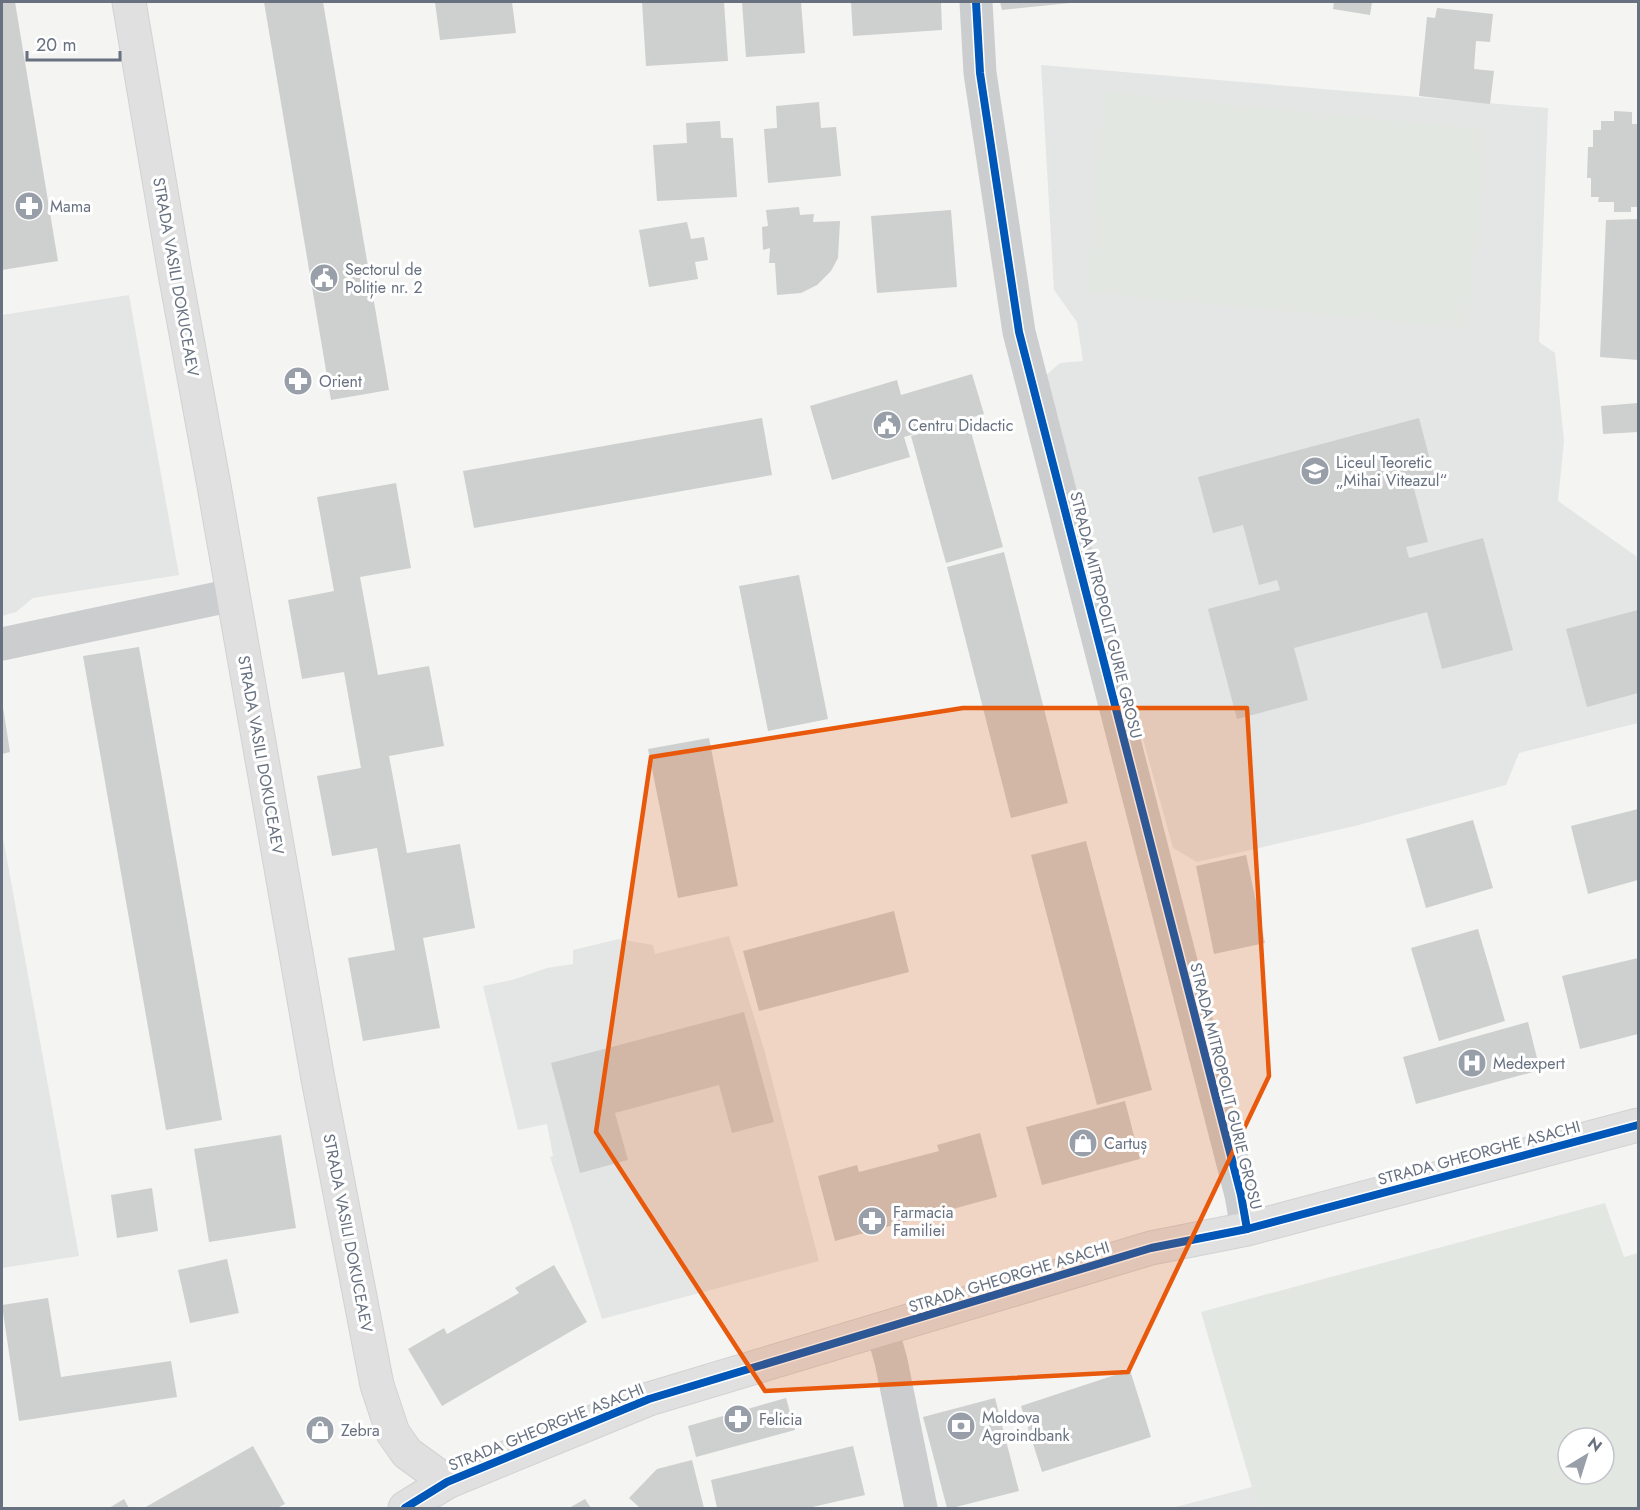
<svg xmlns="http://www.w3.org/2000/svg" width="1640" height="1510" viewBox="0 0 1640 1510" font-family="Jost,sans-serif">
	<rect width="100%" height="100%" fill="#f4f4f3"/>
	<g fill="#e4e5e5">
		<path d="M 1041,65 L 1548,108 L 1539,342 L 1555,353 L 1564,441 L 1558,501 L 1636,556 L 1638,566 L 1638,723 L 1519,753 L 1506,785 L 1355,826 L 1197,862 L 1173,848 L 1045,383 L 1045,376 L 1060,363 L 1083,361 L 1077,322 L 1054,290 Z"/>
		<path d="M 129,295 L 179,575 L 33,598 L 16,612 L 2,616 L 2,315 Z"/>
		<path d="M 2,832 L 79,1256 L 2,1268 Z"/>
		<path d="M 729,936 L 764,1049 L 819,1261 L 602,1319 L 550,1157 L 553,1156 L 547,1124 L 518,1130 L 483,986 L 512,980 L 547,968 L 573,964 L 573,950 L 619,939 L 653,945 L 655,954 Z"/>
		<path d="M 1252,1487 L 1258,1508 L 1172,1508 Z"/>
	</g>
	<g fill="#e3e7e1" fill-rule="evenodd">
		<path d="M 1105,92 L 1486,129 L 1468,329 L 1086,292 Z"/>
		<path d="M 1605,1203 L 1624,1257 L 1638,1253 L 1638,1508 L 1258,1508 L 1201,1312 ZM 1568,1438 L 1604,1438 L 1604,1474 L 1568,1474 Z"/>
	</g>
	<g fill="#cecfcf">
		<path d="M 2,2 L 15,2 L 58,261 L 2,270 Z"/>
		<path d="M 264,2 L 323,2 L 389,390 L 331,400 Z"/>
		<path d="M 435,2 L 512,2 L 516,33 L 440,40 Z"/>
		<path d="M 642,2 L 724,2 L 728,61 L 646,66 Z"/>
		<path d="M 742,2 L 801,2 L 805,53 L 746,57 Z"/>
		<path d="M 851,2 L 941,2 L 942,30 L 853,36 Z"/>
		<path d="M 1000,2 L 1070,2 L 1070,3 L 1002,10 Z"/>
		<path d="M 1334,2 L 1372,2 L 1370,15 L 1333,9 Z"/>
		<path d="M 1437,8 L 1493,14 L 1490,42 L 1476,41 L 1474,69 L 1494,71 L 1490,104 L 1419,96 L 1427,17 L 1435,18 Z"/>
		<path d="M 819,102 L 821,128 L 836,127 L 841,176 L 768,183 L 764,129 L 777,128 L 776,106 Z"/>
		<path d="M 1614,111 L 1632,112 L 1632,124 L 1638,124 L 1638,207 L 1631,207 L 1631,212 L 1614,212 L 1614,202 L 1598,202 L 1599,197 L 1591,197 L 1591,178 L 1587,178 L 1588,147 L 1593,147 L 1593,130 L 1601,130 L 1601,121 L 1614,121 Z"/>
		<path d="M 720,121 L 721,138 L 733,138 L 737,197 L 657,201 L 653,145 L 687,143 L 686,123 Z"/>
		<path d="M 799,207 L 800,215 L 814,214 L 813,222 L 840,221 L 838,258 L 831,271 L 817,285 L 801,293 L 777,295 L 775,263 L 769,263 L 770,248 L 763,250 L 762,227 L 768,226 L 766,210 Z"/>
		<path d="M 951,210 L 957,287 L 877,293 L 871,216 Z"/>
		<path d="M 1638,219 L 1638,360 L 1600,357 L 1606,220 Z"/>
		<path d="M 687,222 L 691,239 L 704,237 L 708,260 L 695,262 L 698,279 L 649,287 L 639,230 Z"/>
		<path d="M 972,374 L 984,414 L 904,437 L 910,457 L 832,480 L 810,406 L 897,380 L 901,395 Z"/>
		<path d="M 1638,403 L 1638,432 L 1603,434 L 1601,406 Z"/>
		<path d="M 762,418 L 772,475 L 474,528 L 463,471 Z"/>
		<path d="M 1419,418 L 1435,479 L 1413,485 L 1428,542 L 1406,547 L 1409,558 L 1483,538 L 1513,650 L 1442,669 L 1427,612 L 1294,648 L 1308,700 L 1237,719 L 1208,609 L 1280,590 L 1277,580 L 1259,585 L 1243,525 L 1213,533 L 1198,477 Z"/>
		<path d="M 968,421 L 1003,547 L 946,563 L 911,436 Z"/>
		<path d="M 396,483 L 411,568 L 360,577 L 378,675 L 429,666 L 444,746 L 389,756 L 407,853 L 460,844 L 475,928 L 423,938 L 440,1028 L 363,1041 L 348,958 L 395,950 L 377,848 L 332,856 L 317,776 L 361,768 L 344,672 L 302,679 L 288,600 L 334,591 L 317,497 Z"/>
		<path d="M 1004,552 L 1068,803 L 1011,818 L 947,567 Z"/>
		<path d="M 799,575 L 828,719 L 768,731 L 739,586 Z"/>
		<path d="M 1638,610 L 1638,693 L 1587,707 L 1566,629 Z"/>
		<path d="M 139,647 L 222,1120 L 166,1130 L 83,656 Z"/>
		<path d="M 2,707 L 3,707 L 10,752 L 2,754 Z"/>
		<path d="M 709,738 L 738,886 L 678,898 L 648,749 Z"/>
		<path d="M 1638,809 L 1638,880 L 1588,894 L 1571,826 Z"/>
		<path d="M 1473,820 L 1493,888 L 1426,908 L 1406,839 Z"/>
		<path d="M 1086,841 L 1152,1090 L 1097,1105 L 1031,855 Z"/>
		<path d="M 1246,855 L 1265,943 L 1214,954 L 1196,866 Z"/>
		<path d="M 894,911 L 909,972 L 759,1011 L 743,951 Z"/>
		<path d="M 1478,929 L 1505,1021 L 1439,1041 L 1411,948 Z"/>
		<path d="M 1638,958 L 1638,1034 L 1580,1049 L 1562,976 Z"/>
		<path d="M 744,1012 L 774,1122 L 732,1133 L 719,1085 L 615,1113 L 628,1160 L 580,1173 L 551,1063 Z"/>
		<path d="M 1528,1022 L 1540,1070 L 1416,1104 L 1403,1057 Z"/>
		<path d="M 1125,1101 L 1140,1159 L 1042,1185 L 1026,1127 Z"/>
		<path d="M 980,1133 L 997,1197 L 835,1241 L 818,1176 L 857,1165 L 859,1172 L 939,1151 L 937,1145 Z"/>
		<path d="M 281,1135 L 296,1228 L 209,1242 L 194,1149 Z"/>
		<path d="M 152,1188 L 158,1231 L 117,1238 L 111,1195 Z"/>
		<path d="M 227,1259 L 239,1313 L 190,1323 L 178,1270 Z"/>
		<path d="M 554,1265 L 587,1322 L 442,1406 L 408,1349 L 444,1328 L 447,1334 L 519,1293 L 515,1288 Z"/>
		<path d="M 48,1298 L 61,1377 L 171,1361 L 177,1397 L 19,1421 L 2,1305 Z"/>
		<path d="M 1130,1370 L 1151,1437 L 1042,1472 L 1021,1406 Z"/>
		<path d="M 786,1398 L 795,1430 L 696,1457 L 688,1426 Z"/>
		<path d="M 995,1398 L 1019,1491 L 952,1508 L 947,1508 L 923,1417 Z"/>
		<path d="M 253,1446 L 285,1504 L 277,1508 L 144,1508 Z"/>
		<path d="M 853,1446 L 865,1495 L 808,1508 L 717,1508 L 711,1480 Z"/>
		<path d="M 692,1460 L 704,1508 L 640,1508 L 629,1498 L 657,1469 Z"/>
		<path d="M 124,1499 L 129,1508 L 109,1508 Z"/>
		<path d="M 585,1499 L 591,1508 L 569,1508 Z"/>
	</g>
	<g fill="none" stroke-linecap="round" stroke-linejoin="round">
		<g stroke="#d1d2d2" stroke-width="35">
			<g id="major">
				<path d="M 129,2 L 174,268 L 213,480 L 318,1079 L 377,1385 L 393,1433 L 407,1453 L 447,1482"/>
				<path d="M 405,1508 L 447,1482 L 649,1399 L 1151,1248 L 1247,1229 L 1638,1125"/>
			</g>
		</g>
		<g stroke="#cccdce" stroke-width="33">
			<path d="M 976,2 L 980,73 L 1019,332 L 1241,1195 L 1247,1229"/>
			<path d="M 2,644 L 233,595"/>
			<path d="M 882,1329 L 891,1361 L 921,1508"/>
		</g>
		<use href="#major" stroke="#e0e0e1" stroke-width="33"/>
		<g stroke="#fff" stroke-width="11">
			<g id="cycleway">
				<path d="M 976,2 L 980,73 L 1019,332 L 1241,1195 L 1247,1229"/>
				<path d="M 405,1508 L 447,1482 L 649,1399 L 1151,1248 L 1247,1229 L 1638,1125"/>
			</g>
		</g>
		<use href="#cycleway" stroke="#0057b8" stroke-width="8"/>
	</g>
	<path fill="#e8590c" fill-opacity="0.2" stroke="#e8590c" stroke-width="4.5" stroke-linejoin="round" d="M 963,708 L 1247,708 L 1269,1076 L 1128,1372 L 765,1391 L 596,1132 L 651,757 Z"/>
	<defs>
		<g id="pharmacy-disc" transform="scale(1.5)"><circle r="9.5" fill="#989fa8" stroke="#fff"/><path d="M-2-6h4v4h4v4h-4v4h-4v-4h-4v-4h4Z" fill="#fff"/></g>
		<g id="civic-disc" transform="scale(1.5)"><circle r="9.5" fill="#989fa8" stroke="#fff"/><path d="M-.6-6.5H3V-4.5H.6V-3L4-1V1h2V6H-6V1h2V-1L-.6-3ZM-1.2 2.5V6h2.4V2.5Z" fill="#fff"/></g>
		<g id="school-disc" transform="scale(1.5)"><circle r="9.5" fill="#989fa8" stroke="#fff"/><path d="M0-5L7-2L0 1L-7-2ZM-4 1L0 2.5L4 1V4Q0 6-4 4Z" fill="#fff"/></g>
		<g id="hospital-disc" transform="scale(1.5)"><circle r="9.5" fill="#989fa8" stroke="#fff"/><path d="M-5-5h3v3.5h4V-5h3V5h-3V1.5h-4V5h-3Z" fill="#fff"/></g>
		<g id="shop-disc" transform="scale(1.5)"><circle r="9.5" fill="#989fa8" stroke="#fff"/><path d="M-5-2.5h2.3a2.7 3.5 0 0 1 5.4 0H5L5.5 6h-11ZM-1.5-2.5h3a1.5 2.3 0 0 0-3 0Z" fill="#fff"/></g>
		<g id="bank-disc" transform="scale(1.5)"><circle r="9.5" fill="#989fa8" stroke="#fff"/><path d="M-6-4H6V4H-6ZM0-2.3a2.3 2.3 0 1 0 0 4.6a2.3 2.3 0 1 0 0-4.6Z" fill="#fff"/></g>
	</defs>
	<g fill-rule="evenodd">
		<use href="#pharmacy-disc" x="29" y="206"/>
		<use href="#civic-disc" x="324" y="278"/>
		<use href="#pharmacy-disc" x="298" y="381"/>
		<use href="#civic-disc" x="887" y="425"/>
		<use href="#school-disc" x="1315" y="471"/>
		<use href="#hospital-disc" x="1472" y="1063"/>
		<use href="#shop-disc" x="1083" y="1143"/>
		<use href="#pharmacy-disc" x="872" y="1221"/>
		<use href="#pharmacy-disc" x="738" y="1419"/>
		<use href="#bank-disc" x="961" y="1426"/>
		<use href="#shop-disc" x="320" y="1430"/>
	</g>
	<g text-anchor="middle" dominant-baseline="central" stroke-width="6" stroke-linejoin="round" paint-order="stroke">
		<g font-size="16" fill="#677180" stroke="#fff" text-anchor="start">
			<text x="50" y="206">Mama</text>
			<text x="345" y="269">Sectorul de<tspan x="345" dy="18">Poliție nr. 2</tspan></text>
			<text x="319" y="381">Orient</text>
			<text x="908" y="425">Centru Didactic</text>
			<text x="1336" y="462">Liceul Teoretic<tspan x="1336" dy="18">„Mihai Viteazul“</tspan></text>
			<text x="1493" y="1063">Medexpert</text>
			<text x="1104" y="1143">Cartuș</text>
			<text x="893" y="1212">Farmacia<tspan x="893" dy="18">Familiei</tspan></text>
			<text x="982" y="1417">Moldova<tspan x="982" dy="18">Agroindbank</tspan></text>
			<text x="759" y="1419">Felicia</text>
			<text x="341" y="1430">Zebra</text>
		</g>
		<g font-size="16" fill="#677180" stroke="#fff">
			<text transform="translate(176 277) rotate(80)">STRADA VASILI DOKUCEAEV</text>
			<text transform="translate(1106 615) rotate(76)">STRADA MITROPOLIT GURIE GROSU</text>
			<text transform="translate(261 755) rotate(80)">STRADA VASILI DOKUCEAEV</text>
			<text transform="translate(1226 1086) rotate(76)">STRADA MITROPOLIT GURIE GROSU</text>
			<text transform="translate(1479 1153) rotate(-15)">STRADA GHEORGHE ASACHI</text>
			<text transform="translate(348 1233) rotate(79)">STRADA VASILI DOKUCEAEV</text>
			<text transform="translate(1009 1277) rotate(-17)">STRADA GHEORGHE ASACHI</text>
			<text transform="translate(546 1427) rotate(-22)">STRADA GHEORGHE ASACHI</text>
		</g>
	</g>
	<rect width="1640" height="1510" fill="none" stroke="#677180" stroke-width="6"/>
	<g transform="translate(1586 1456) rotate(38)"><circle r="28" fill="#ffffff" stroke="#c2c6cc" stroke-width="1.5"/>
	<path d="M0-4.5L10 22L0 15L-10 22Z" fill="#989fa8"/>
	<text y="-9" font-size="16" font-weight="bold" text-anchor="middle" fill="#677180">N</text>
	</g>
	<path d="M27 51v9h93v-9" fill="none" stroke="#677180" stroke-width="3"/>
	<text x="36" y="51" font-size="18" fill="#677180" stroke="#ffffff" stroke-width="4.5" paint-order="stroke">20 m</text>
</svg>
